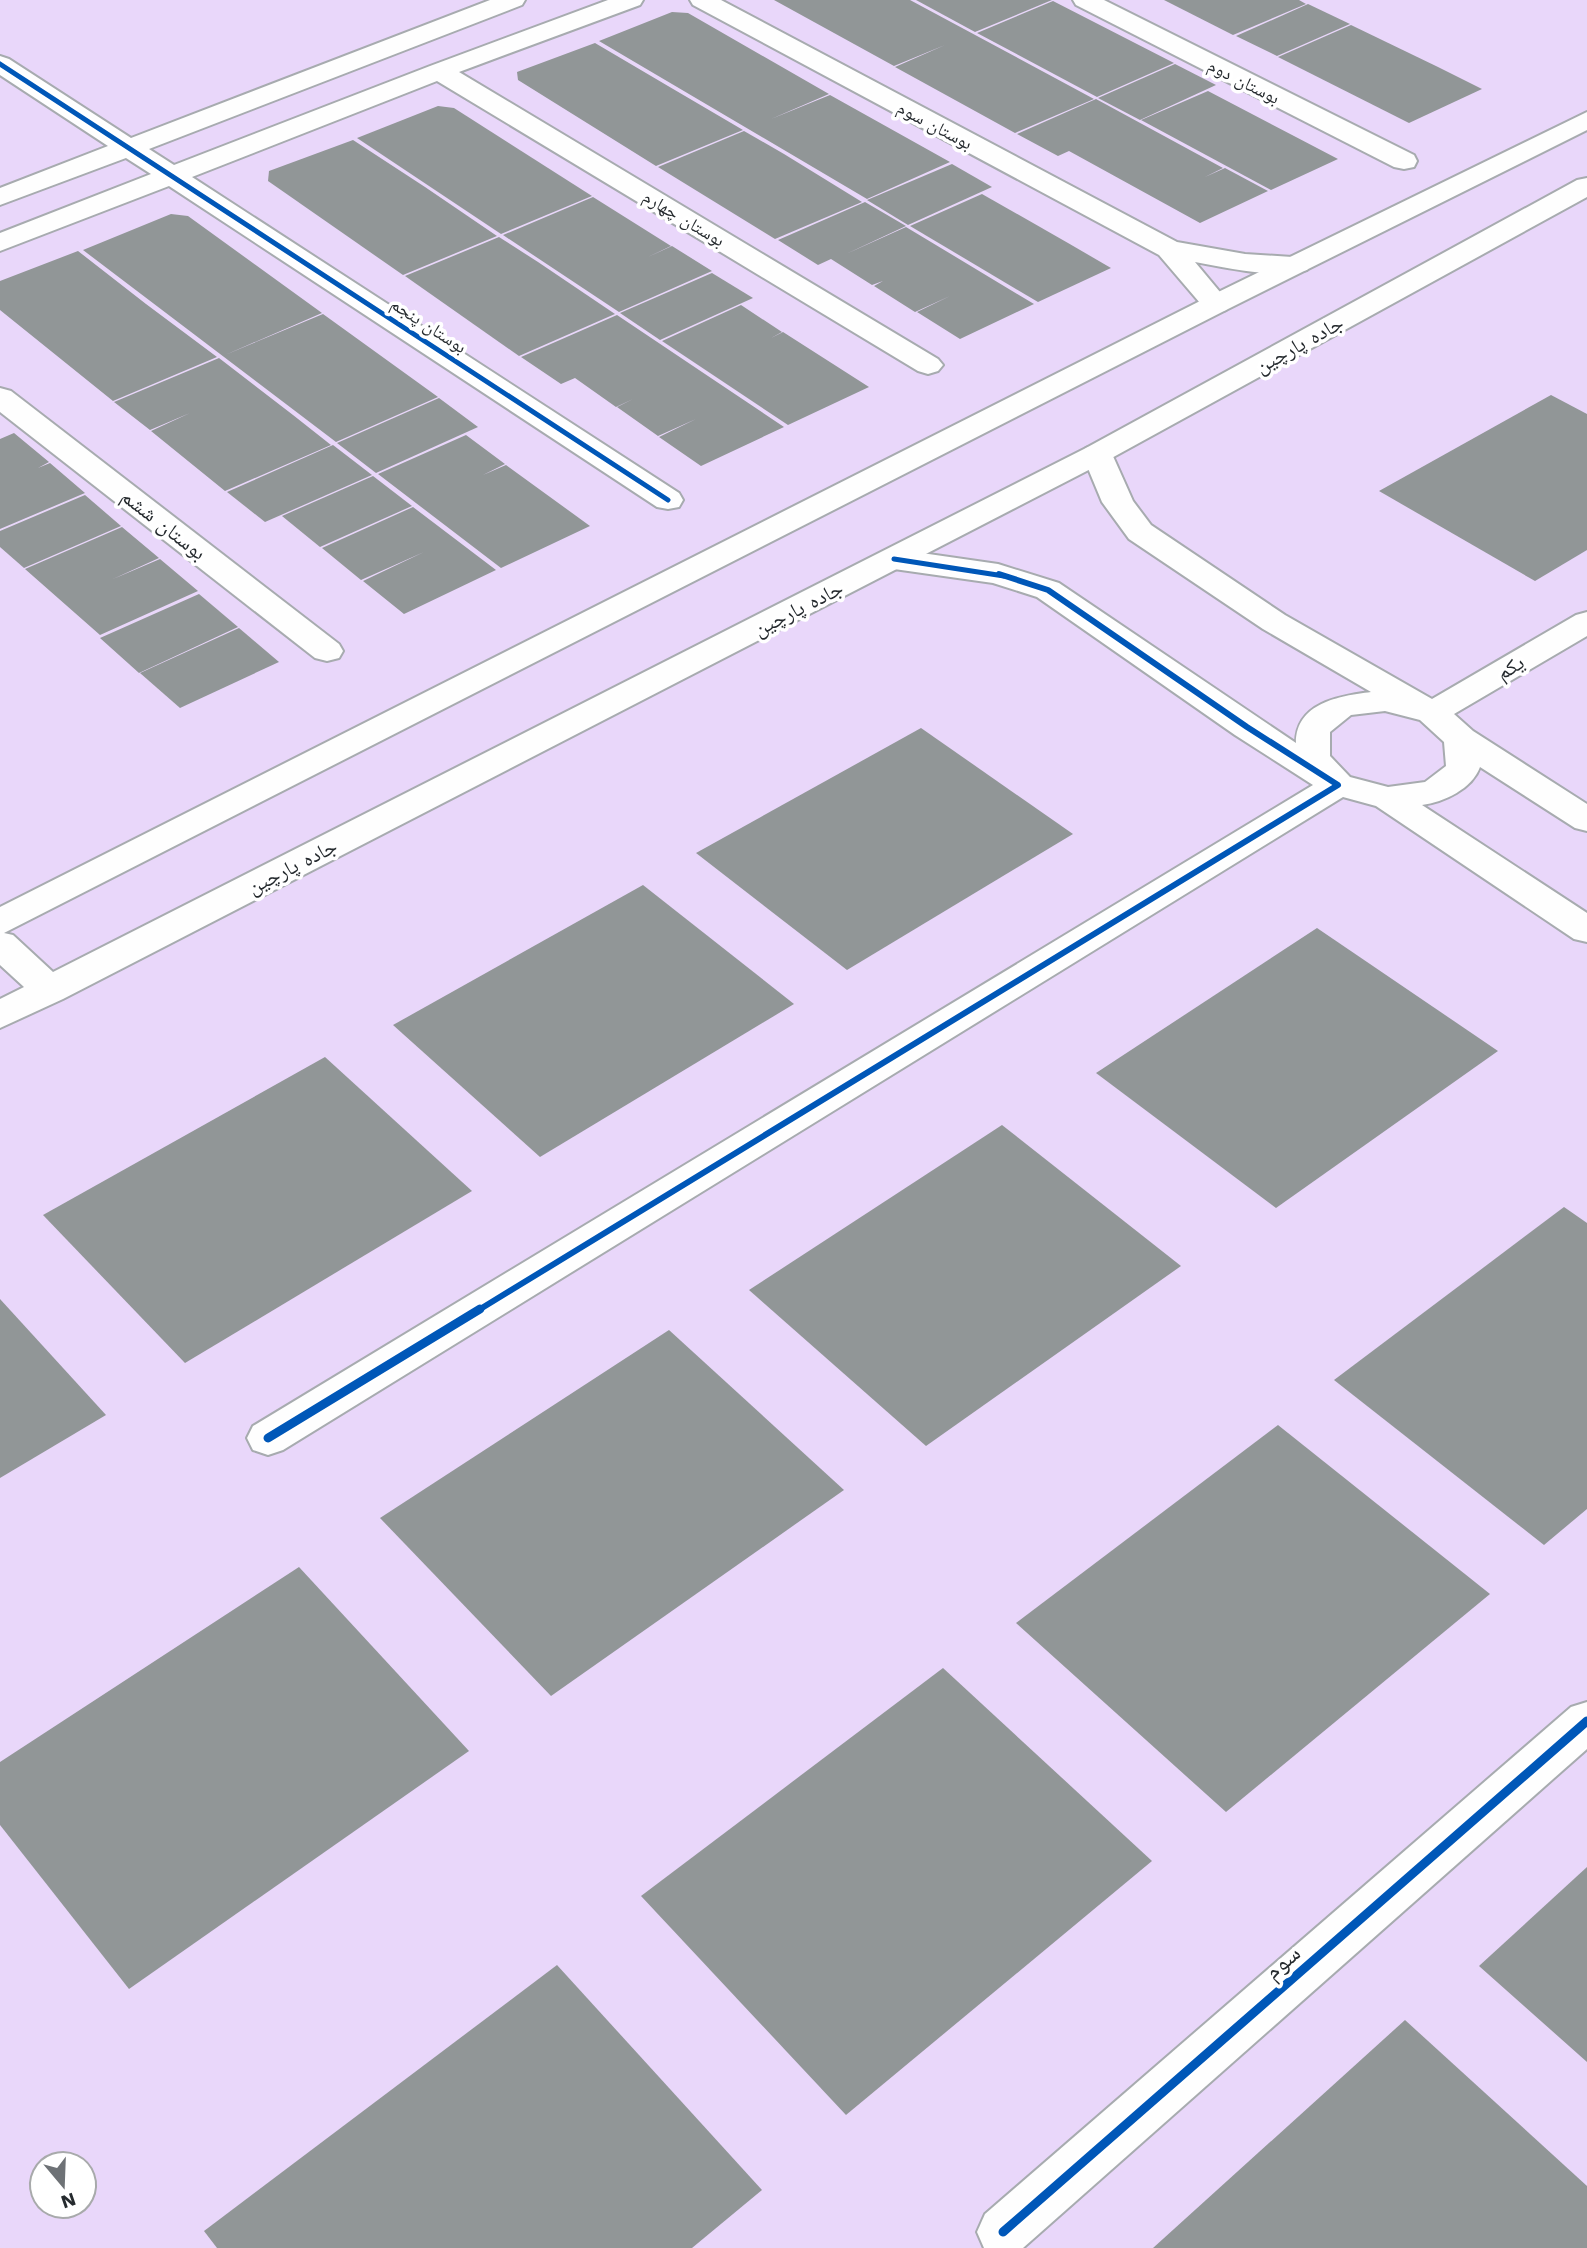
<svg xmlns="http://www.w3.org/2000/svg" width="1587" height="2248" viewBox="0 0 1587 2248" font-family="'Work Sans','Noto Naskh Arabic',sans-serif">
	<rect width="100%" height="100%" fill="#f5f8fb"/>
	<path fill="#e9d7fa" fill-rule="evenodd" d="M 0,0 L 1587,0 L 1587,2248 L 0,2248 ZM 42,2164 L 84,2164 L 84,2206 L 42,2206 Z"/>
	<g fill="#919697">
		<path d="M 774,0 L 910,0 L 1094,99 L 1015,133 L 895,67 L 945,45 L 894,66 Z"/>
		<path d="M 916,0 L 1052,0 L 975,32 Z"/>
		<path d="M 1164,0 L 1299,0 L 1306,4 L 1233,35 Z"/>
		<path d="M 1053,1 L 1133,42 L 1174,63 L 1097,97 L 977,33 Z"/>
		<path d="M 1308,4 L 1350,24 L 1277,56 L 1236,36 Z"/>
		<path d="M 672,12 L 688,13 L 829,94 L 771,119 L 830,95 L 950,162 L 867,199 L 599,41 Z"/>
		<path d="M 1351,25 L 1438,67 L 1482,89 L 1409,123 L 1278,57 Z"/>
		<path d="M 595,43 L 668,86 L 743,130 L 656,166 L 518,80 L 517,72 Z"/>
		<path d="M 1175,64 L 1216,85 L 1140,120 L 1098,98 Z"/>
		<path d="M 1208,91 L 1294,136 L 1338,159 L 1271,190 L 1141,120 Z"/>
		<path d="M 1096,99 L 1223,168 L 1205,177 L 1225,168 L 1268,191 L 1200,223 L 1069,151 L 1058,156 L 1017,134 Z"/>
		<path d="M 438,106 L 454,108 L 592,196 L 501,234 L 357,138 Z"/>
		<path d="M 744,131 L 784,154 L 862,202 L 775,239 L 658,167 Z"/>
		<path d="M 353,140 L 425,187 L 497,236 L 403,275 L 268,181 L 269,171 Z"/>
		<path d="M 952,164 L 992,187 L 908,225 L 867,200 Z"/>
		<path d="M 982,194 L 1068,243 L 1111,268 L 1038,302 L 910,226 Z"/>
		<path d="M 593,197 L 671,246 L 648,257 L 672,246 L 712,271 L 619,312 L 503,235 Z"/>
		<path d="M 865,202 L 906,226 L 846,254 L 906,227 L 1034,304 L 960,339 L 917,312 L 950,296 L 915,312 L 874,286 L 883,281 L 872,285 L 831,259 L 818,265 L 778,240 Z"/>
		<path d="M 171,214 L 188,216 L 322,313 L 225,355 L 323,314 L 438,397 L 336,442 L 83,250 Z"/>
		<path d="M 499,237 L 538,262 L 615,314 L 519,356 L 405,276 Z"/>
		<path d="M 78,251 L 146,304 L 217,357 L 113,401 L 0,310 L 0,281 Z"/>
		<path d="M 712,273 L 753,298 L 660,340 L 620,313 Z"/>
		<path d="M 741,305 L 782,332 L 771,338 L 783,332 L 869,387 L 788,425 L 662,341 Z"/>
		<path d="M 617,315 L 699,370 L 784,427 L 701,466 L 659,437 L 696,419 L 658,436 L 617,407 L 633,399 L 616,407 L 575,378 L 561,384 L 521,357 Z"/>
		<path d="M 219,358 L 293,415 L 331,445 L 225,491 L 151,431 L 190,413 L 150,430 L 114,402 Z"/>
		<path d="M 1551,395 L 1587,414 L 1587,550 L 1535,581 L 1379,491 Z"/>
		<path d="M 439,398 L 478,427 L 376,473 L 337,443 Z"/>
		<path d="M 14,433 L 49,462 L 38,468 L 50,463 L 85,493 L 0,529 L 0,439 Z"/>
		<path d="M 466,435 L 505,464 L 483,475 L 506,465 L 590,526 L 501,568 L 378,474 Z"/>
		<path d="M 333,445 L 372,475 L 265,522 L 227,492 Z"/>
		<path d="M 373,476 L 412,506 L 320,547 L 282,516 Z"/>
		<path d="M 85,495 L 121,526 L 24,568 L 0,547 L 0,531 Z"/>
		<path d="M 413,507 L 496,570 L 404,614 L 363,581 L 424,552 L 361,580 L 322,548 Z"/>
		<path d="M 122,527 L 159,558 L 113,579 L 160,559 L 198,591 L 100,635 L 25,569 Z"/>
		<path d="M 199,594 L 238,627 L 139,673 L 100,638 Z"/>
		<path d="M 239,628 L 279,662 L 180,708 L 140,673 Z"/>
		<path d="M 921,728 L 1073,834 L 847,970 L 696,853 Z"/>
		<path d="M 643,885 L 794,1004 L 540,1157 L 393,1025 Z"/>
		<path d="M 1317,928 L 1498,1051 L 1276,1208 L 1096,1073 Z"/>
		<path d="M 325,1057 L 472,1191 L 185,1363 L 43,1215 Z"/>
		<path d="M 1002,1125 L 1181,1266 L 926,1446 L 749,1290 Z"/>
		<path d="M 1564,1207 L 1587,1223 L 1587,1509 L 1544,1545 L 1334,1380 Z"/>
		<path d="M 0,1299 L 106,1415 L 0,1478 Z"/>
		<path d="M 669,1330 L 844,1490 L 551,1696 L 380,1518 Z"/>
		<path d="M 1278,1425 L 1490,1594 L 1226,1812 L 1016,1623 Z"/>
		<path d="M 299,1567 L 469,1751 L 129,1989 L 0,1825 L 0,1762 Z"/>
		<path d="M 943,1668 L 1152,1861 L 846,2115 L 641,1896 Z"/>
		<path d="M 1587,1867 L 1587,2062 L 1479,1966 Z"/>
		<path d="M 557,1965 L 762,2190 L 692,2248 L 217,2248 L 204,2231 Z"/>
		<path d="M 1405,2020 L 1587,2186 L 1587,2248 L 1153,2248 Z"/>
	</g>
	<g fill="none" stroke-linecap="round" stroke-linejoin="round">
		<g stroke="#a7abaf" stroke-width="4">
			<g id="minor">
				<path d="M 490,0 L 525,0 L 522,5 L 149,149 L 174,165 L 430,66 L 608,0 L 643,0 L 640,5 L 459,72 L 938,359 L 943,365 L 938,371 L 928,374 L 918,371 L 437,81 L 192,177 L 679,493 L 683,500 L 679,507 L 668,509 L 657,507 L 169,186 L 0,251 L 0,233 L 151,174 L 126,158 L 0,205 L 0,188 L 108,146 L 0,75 L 0,56 L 9,59 L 131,138 Z"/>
				<path d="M 690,0 L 721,0 L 1177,242 L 1245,254 L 1307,258 L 1311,264 L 1307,270 C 1272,279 1230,268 1195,262 L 1230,304 L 1226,310 L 1216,313 L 1206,310 L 1159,255 L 693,5 Z"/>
				<path d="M 1073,0 L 1104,0 L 1414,155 L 1417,161 L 1414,167 L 1404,169 L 1394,167 L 1076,5 Z"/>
				<path d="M 0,388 L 11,391 L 339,644 L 343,651 L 339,658 L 327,661 L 315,658 L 0,412 Z"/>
				<path d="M 1097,445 L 1108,448 L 1112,454 L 1133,501 L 1151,525 L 1285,615 L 1432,699 L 1576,615 L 1587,612 L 1587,636 L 1454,714 L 1473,731 L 1587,804 L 1587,831 L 1575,828 L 1480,767 C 1472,789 1444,802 1422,805 L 1587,913 L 1587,942 L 1574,939 L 1376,806 L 1343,797 L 283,1450 L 268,1455 L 253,1450 L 247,1438 L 253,1426 L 1313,785 L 1235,735 L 1037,597 L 993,583 L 894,569 L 883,566 L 878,559 L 883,552 L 894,549 L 998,564 L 1059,583 L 1296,743 C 1296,703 1339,696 1371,692 L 1263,629 L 1129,539 L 1102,502 L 1082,454 L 1086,448 ZM 1385,711 L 1420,720 L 1444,742 L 1446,766 L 1425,782 L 1388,787 L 1350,777 L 1330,756 L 1330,732 L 1351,715 Z"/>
				<path d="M 1587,1702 L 1587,1749 L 1023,2248 L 984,2248 L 977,2232 L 985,2214 L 1571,1707 Z"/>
			</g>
		</g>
		<g stroke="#a7abaf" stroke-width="4">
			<path id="major" d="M 1587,112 L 1587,130 L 1226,310 L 4,933 L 13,935 L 53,972 L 1086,448 L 1577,180 L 1587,178 L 1587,197 L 1108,460 L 63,999 L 0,1028 L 0,999 L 24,987 L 0,965 L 0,907 L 1206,298 Z"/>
		</g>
		<use href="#minor" fill="#fefefe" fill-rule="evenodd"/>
		<use href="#major" fill="#fefefe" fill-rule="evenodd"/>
		<g stroke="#fff" stroke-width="9">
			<g id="cycleway-far2">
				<path d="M 0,64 L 668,500"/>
				<path d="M 894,559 L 1004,576"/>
			</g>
		</g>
		<g stroke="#fff" stroke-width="10">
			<path id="cycleway-far1" d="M 477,1311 L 1338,785 L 1247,727 L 1048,590 L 999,574"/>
		</g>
		<g stroke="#fff" stroke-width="13">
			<g id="cycleway">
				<path d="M 268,1438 L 480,1309"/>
				<path d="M 1003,2232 L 1587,1721"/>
			</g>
		</g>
		<use href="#cycleway-far2" stroke="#0057b8" stroke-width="5"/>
		<use href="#cycleway-far1" stroke="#0057b8" stroke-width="6"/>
		<use href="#cycleway" stroke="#0057b8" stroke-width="9"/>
	</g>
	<g text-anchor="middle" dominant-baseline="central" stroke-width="7" stroke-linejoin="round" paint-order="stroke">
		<g font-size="18" fill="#252a2e" stroke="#fff">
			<text transform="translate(1244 81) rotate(27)">بوستان دوم</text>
			<text transform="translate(935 125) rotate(28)">بوستان سوم</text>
			<text transform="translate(684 218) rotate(31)">بوستان چهارم</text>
			<text transform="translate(429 325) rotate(33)">بوستان پنجم</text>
		</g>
		<g font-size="21" fill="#252a2e" stroke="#fff">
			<text transform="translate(1299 344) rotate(-29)">جاده پارچین</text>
			<text transform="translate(164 524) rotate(38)">بوستان ششم</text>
			<text transform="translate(798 608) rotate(-27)">جاده پارچین</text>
			<text transform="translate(1510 667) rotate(-30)">یکم</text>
			<text transform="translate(292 866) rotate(-27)">جاده پارچین</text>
		</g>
		<g font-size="24" fill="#252a2e" stroke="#fff">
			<text transform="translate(1282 1962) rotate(-41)">سوم</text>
		</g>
	</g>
	<g transform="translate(63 2185) rotate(161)"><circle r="33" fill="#ffffff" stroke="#a8aaab" stroke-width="2"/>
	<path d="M0-5L12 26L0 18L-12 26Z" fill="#6e7276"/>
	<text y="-10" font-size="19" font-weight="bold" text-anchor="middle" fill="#252a2e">N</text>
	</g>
</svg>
